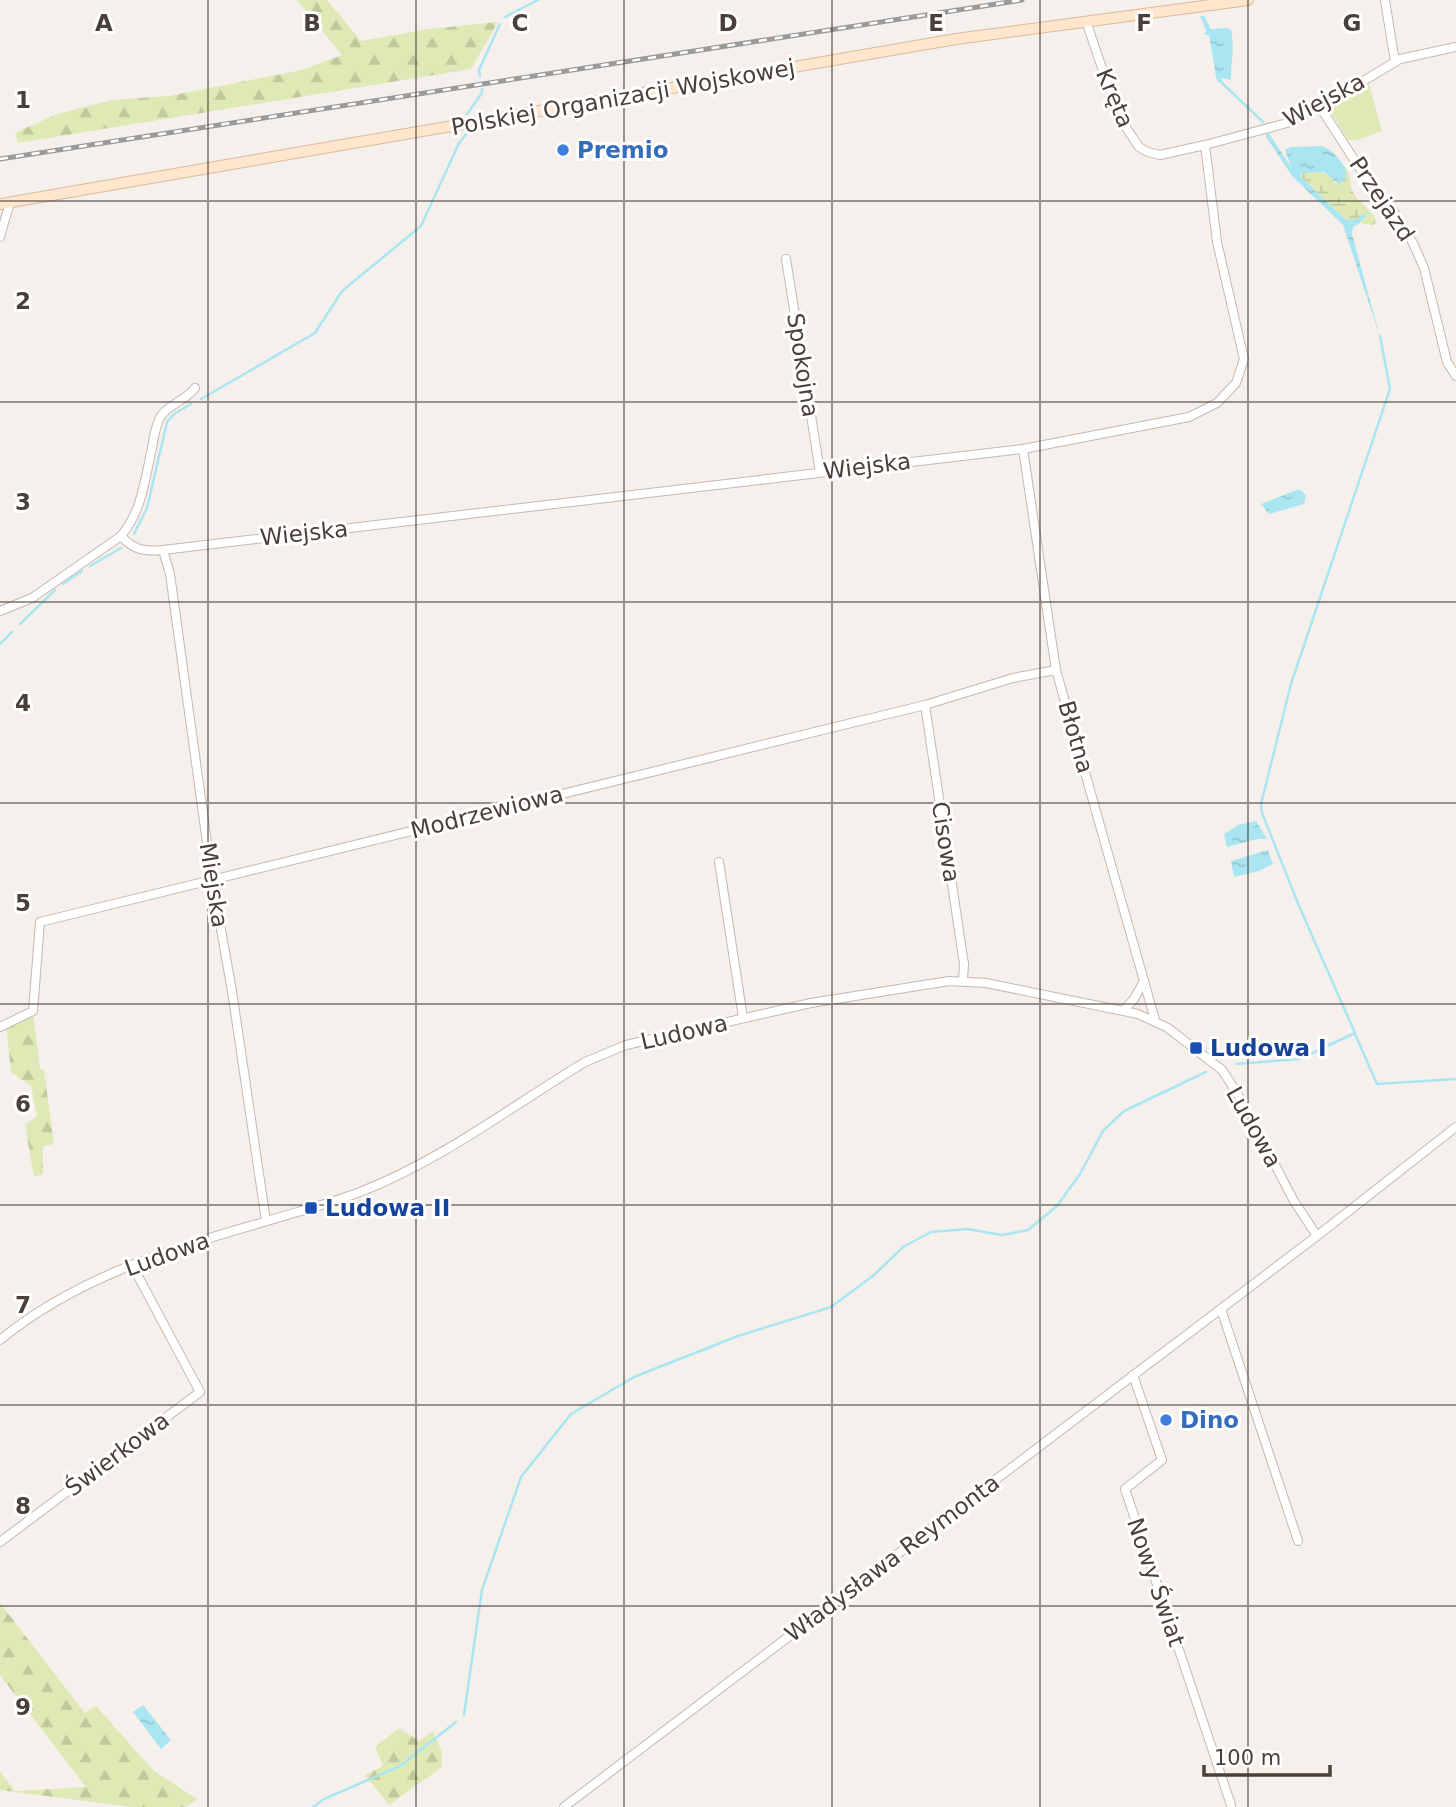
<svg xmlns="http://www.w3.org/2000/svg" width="1456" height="1807" viewBox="0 0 1456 1807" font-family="'DejaVu Sans',sans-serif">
	<defs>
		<pattern id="forest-firs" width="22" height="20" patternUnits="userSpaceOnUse" patternTransform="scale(1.75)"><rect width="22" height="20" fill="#dfe9b5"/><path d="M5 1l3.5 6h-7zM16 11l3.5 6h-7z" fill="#c1c99c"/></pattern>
		<pattern id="wetland-marsh" width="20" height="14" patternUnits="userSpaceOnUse" patternTransform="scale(1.75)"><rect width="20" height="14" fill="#dfe9b5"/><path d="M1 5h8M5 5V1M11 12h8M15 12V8" fill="none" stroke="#c1c99c"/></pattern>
		<pattern id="water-ripples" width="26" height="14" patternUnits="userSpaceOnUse" patternTransform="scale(1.75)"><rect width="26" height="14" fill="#a9e6f1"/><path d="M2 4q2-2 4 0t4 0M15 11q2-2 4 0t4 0" fill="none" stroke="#93c6cf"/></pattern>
	</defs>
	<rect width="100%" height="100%" fill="#f6f0ec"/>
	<path fill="#dfe9b5" d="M 1369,84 L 1382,131 L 1357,140 L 1348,140 L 1330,111 L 1332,106 Z"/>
	<g fill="url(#forest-firs)">
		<path d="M 297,0 L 327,0 L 361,41 L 429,29 L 498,22 L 471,69 L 18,143 L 15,133 L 57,114 L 112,100 L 169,96 L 302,70 L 342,55 Z"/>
		<path d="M 33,1011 L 40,1069 L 44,1070 L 54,1144 L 43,1146 L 43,1174 L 34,1177 L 25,1125 L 37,1116 L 31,1086 L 11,1072 L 6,1024 Z"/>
		<path d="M 0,1603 L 85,1713 L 96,1706 L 153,1770 L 197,1799 L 186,1807 L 132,1807 L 0,1790 L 0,1771 L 15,1791 L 86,1787 L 0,1675 Z"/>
		<path d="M 399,1728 L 419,1741 L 433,1731 L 442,1752 L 442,1767 L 389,1805 L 365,1775 L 383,1766 L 375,1747 Z"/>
	</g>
	<path fill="url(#wetland-marsh)" d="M 1345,167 C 1352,177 1349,180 1352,190 C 1357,203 1372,209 1377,222 L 1373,225 L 1360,223 L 1366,213 L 1354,220 L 1345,219 L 1301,177 L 1302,173 C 1317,171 1327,170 1336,184 L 1341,181 Z"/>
	<g fill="url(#water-ripples)">
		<path d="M 1200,16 L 1204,16 L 1211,29 L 1227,28 L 1231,30 C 1235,47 1231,62 1231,80 L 1221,78 L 1224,85 L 1218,82 L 1216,77 L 1209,35 L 1205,35 L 1206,30 Z"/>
		<path d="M 1268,132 L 1291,167 L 1285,150 L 1291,147 L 1322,146 L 1333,152 L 1345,167 L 1346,179 L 1341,181 L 1340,185 L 1324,172 L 1302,173 L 1301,177 L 1345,219 L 1354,220 L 1369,211 L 1360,223 L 1353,227 L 1352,234 L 1380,337 L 1343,225 L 1292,176 L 1266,137 L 1266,133 Z"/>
		<path d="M 1299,489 L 1306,495 L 1304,504 L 1269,514 L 1261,504 Z"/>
		<path d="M 1256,821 L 1267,839 L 1257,839 L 1227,847 L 1224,834 L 1238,825 Z"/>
		<path d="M 1268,850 L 1273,864 L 1259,871 L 1234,877 L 1231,861 Z"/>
		<path d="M 143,1705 L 171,1740 L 161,1749 L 133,1712 Z"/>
	</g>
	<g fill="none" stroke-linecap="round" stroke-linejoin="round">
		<g stroke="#a9e6f1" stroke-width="2.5">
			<path d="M 505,17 L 538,0"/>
			<path d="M 480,76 L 479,70 L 500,24"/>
			<path d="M 1222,83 L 1263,122"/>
			<path d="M 467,114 L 482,93 L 482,89"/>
			<path d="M 201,399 L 315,333 L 342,291 L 421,226 L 459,143 L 468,132"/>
			<path d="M 134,534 L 147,508 L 167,422 L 174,414 L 191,404"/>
			<path d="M 90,566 L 121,548"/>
			<path d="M 63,584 L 82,571"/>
			<path d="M 20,624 L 55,590"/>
			<path d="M 0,644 L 12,632"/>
			<path d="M 1355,1034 L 1377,1084 L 1456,1079"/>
			<path d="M 1236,1064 L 1299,1059 L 1355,1033 L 1299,906 L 1262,813 L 1261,804 L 1291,684 L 1390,389 L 1380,336"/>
			<path d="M 464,1715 L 482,1590 L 521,1477 L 571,1414 L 634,1377 L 738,1336 L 831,1307 L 874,1275 L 903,1247 L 931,1232 L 967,1229 L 1002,1235 L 1028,1230 L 1057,1206 L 1080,1174 L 1103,1131 L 1124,1111 L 1206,1072"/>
			<path d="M 313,1807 L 324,1799 L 400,1766 L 456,1722"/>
		</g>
		<g stroke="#c5b8b1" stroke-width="10">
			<g id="minor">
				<path d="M 1385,0 L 1395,62"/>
				<path d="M 1086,21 L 1104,74 L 1125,126 L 1139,147 L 1148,152 L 1160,155 L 1205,145 L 1287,123 L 1320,107 L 1400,59 L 1456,47"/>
				<path d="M 1320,107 L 1375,192 L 1393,210 L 1413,243 L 1424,268 L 1447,362 L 1456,376"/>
				<path d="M 0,237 L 10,202"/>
				<path d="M 786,259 L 820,472"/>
				<path d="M 1023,449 L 1056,670 L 1155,1020"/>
				<path d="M 121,536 C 142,511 145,479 152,448 C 154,438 155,425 161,416 C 170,403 187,400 195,388"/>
				<path d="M 163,550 L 170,574 L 212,879 L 232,991 L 266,1221"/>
				<path d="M 0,611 L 32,598 L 121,536 C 134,550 144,552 163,550 L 1023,449 L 1189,417 L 1217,403 L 1236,383 L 1244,359 L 1217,242 L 1205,145"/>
				<path d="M 925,705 L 964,964 L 963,980"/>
				<path d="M 719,862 L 743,1018"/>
				<path d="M 1124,1010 L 1134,999 L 1144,981"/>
				<path d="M 0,1027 L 33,1011 L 40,922 L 925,705 L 1013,678 L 1056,670"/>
				<path d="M 1221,1309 L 1298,1541"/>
				<path d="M 0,1340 C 75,1278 172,1248 264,1222 C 296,1212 329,1204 360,1192 C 440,1161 512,1106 585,1062 L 626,1045 L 811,1003 L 949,981 L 986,983 L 1138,1014 L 1168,1028 L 1222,1070 L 1237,1093 L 1294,1201 L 1317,1236"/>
				<path d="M 1133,1375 L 1162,1460 L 1125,1489 L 1231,1805"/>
				<path d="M 0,1542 L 200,1392 L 132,1265"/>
				<path d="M 564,1807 L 1317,1236 L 1456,1127"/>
			</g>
		</g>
		<g stroke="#d8ba9e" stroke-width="12">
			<path id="secondary" d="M 0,204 L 956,39 L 1248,0"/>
		</g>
		<use href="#minor" stroke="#fff" stroke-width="8"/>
		<use href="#secondary" stroke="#ffe6cd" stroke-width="10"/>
		<g stroke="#9a9a9a" stroke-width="5">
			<path id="rail" d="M 0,159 L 1022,0"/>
		</g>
		<use href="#rail" stroke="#fff" stroke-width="2.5" stroke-dasharray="8" stroke-linecap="butt"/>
	</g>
	<path fill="none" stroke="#4a3f39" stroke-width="2" stroke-opacity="0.55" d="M 208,0 L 208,1807M 416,0 L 416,1807M 624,0 L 624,1807M 832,0 L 832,1807M 1040,0 L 1040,1807M 1248,0 L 1248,1807M 0,201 L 1456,201M 0,402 L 1456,402M 0,602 L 1456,602M 0,803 L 1456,803M 0,1004 L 1456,1004M 0,1205 L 1456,1205M 0,1405 L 1456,1405M 0,1606 L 1456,1606"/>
	<g fill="#3f7fe0" stroke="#fff" stroke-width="2.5">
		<circle cx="563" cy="150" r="7"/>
		<circle cx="1166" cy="1420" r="7"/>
	</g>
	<g fill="#1a4fb4" stroke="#fff" stroke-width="2.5">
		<rect x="1189" y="1041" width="14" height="14" rx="3.5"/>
		<rect x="304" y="1201" width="14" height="14" rx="3.5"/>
	</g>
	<g text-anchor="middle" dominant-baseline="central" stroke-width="6" stroke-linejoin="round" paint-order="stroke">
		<g font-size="23" fill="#4a3f39" stroke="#fff">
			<text transform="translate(623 97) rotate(-10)">Polskiej Organizacji Wojskowej</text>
			<text transform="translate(1115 98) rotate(67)">Kręta</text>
			<text transform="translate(1324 100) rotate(-28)">Wiejska</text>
			<text transform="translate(1382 199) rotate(56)">Przejazd</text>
			<text transform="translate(803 365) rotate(81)">Spokojna</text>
			<text transform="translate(867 466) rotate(-7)">Wiejska</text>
			<text transform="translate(304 533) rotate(-6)">Wiejska</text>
			<text transform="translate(1076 737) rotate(74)">Błotna</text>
			<text transform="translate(487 812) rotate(-14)">Modrzewiowa</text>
			<text transform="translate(946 842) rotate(81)">Cisowa</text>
			<text transform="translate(214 885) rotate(81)">Miejska</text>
			<text transform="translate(684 1032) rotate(-13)">Ludowa</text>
			<text transform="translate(1254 1127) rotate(61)">Ludowa</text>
			<text transform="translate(167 1254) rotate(-20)">Ludowa</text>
			<text transform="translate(117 1454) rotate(-37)">Świerkowa</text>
			<text transform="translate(892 1558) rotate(-37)">Władysława Reymonta</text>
			<text transform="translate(1156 1582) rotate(71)">Nowy Świat</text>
		</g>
		<g font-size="23" font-weight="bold" fill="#366cbe" stroke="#fff" text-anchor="start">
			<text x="577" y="150">Premio</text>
			<text x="1180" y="1420">Dino</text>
		</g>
		<g font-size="23" font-weight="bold" fill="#164399" stroke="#fff" text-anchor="start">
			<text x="1210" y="1048">Ludowa I</text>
			<text x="325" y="1208">Ludowa II</text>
		</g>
	</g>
	<g font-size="23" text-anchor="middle" font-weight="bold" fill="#4a3f39" stroke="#fff" stroke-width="6" stroke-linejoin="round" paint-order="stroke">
		<text x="104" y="31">A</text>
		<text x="312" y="31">B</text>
		<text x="520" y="31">C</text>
		<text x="728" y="31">D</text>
		<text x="936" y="31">E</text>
		<text x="1144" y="31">F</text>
		<text x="1352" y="31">G</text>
		<text x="23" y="108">1</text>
		<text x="23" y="309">2</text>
		<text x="23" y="510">3</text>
		<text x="23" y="711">4</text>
		<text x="23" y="911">5</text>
		<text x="23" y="1112">6</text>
		<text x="23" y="1313">7</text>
		<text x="23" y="1514">8</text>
		<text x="23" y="1715">9</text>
	</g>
	<path d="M1204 1765v10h126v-10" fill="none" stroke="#4a3f39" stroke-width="3.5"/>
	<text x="1214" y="1765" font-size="21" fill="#4a3f39" stroke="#ffffff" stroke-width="5" paint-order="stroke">100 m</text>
</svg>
